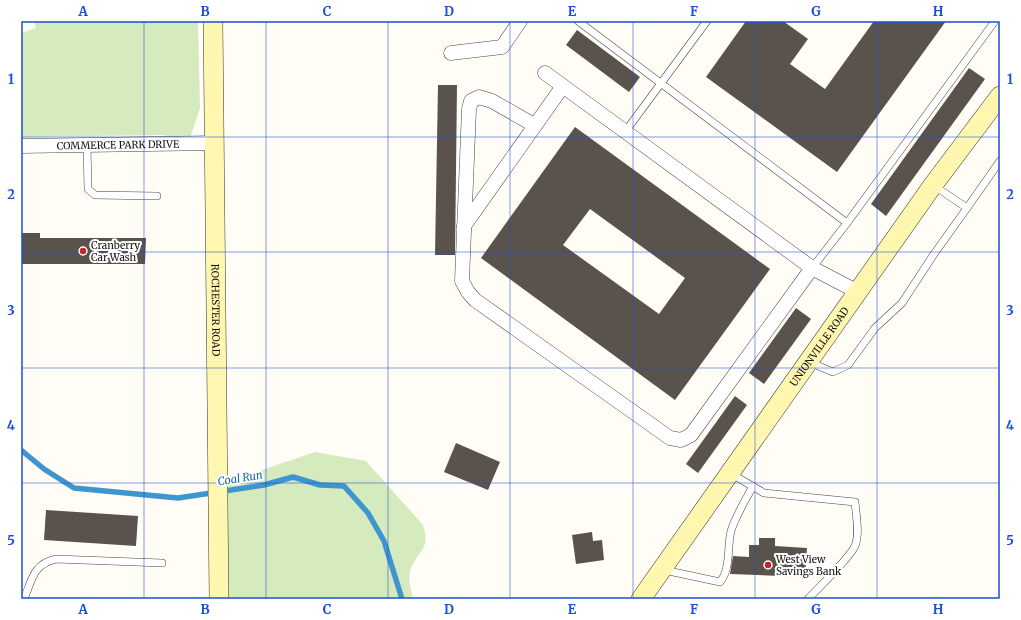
<svg xmlns="http://www.w3.org/2000/svg" width="1021" height="620" viewBox="0 0 1021 620" font-family="Merriweather,serif">
	<rect width="100%" height="100%" fill="#fffdf5"/>
	<g fill="#d5ebbd">
		<path d="M 34,21 L 198,21 L 200,108 L 188,144 L 164,135 L 21,137 L 21,33 L 36,28 Z"/>
		<path d="M 315,452 L 366,461 L 423,525 C 431,549 419,549 411,568 C 407,577 411,590 413,599 L 219,599 L 218,485 Z"/>
	</g>
	<g fill="none" stroke-linecap="round" stroke-linejoin="round">
		<path stroke="#3f96cf" stroke-width="5.5" d="M 21,450 L 44,469 L 74,488 L 178,498 L 264,485 L 293,477 L 320,485 L 344,486 L 368,513 L 384,541 L 402,599"/>
	</g>
	<g fill="#5a524d" fill-rule="evenodd">
		<path d="M 746,21 L 783,21 L 808,39 L 790,64 L 825,89 L 874,21 L 946,21 L 837,172 L 706,77 Z"/>
		<path d="M 577,30 L 640,77 L 629,92 L 566,45 Z"/>
		<path d="M 969,68 L 985,79 L 886,216 L 871,204 Z"/>
		<path d="M 438,85 L 457,85 L 455,255 L 435,255 Z"/>
		<path d="M 575,127 L 770,269 L 675,400 L 481,258 ZM 590,209 L 685,278 L 659,314 L 563,245 Z"/>
		<path d="M 21,233 L 40,233 L 40,238 L 146,238 L 145,264 L 21,264 Z"/>
		<path d="M 796,308 L 811,319 L 764,384 L 749,373 Z"/>
		<path d="M 735,396 L 747,405 L 698,473 L 686,464 Z"/>
		<path d="M 456,443 L 500,462 L 488,490 L 444,472 Z"/>
		<path d="M 46,510 L 138,516 L 136,546 L 44,540 Z"/>
		<path d="M 592,532 L 593,541 L 602,540 L 604,560 L 576,564 L 572,535 Z"/>
		<path d="M 759,538 L 775,538 L 775,546 L 807,548 L 805,577 L 730,574 L 733,556 L 749,557 L 749,545 L 759,545 Z"/>
	</g>
	<g fill="none" stroke-linecap="round" stroke-linejoin="round">
		<g stroke="#444" stroke-width="8">
			<g id="lane">
				<path d="M 578,21 L 847,223 L 995,21"/>
				<path d="M 625,132 L 707,21"/>
				<path d="M 87,145 L 88,189 L 95,195 L 157,196"/>
				<path d="M 933,185 L 967,208 L 1000,161"/>
				<path d="M 812,268 L 847,223"/>
				<path d="M 809,362 L 833,372 L 848,365 L 875,328 L 902,303 L 934,254 L 967,208"/>
				<path d="M 730,473 L 764,493 L 855,502 C 856,515 860,534 855,546 C 849,559 819,587 808,599"/>
				<path d="M 664,570 L 720,582 C 731,569 727,547 731,531 C 736,515 745,501 753,486"/>
				<path d="M 24,599 C 32,580 33,564 56,559 L 162,563"/>
			</g>
		</g>
		<g stroke="#444" stroke-width="15">
			<g id="street">
				<path d="M 451,53 L 502,47 L 520,21"/>
				<path d="M 545,73 L 812,268"/>
				<path d="M 534,125 L 492,101 L 479,97 L 471,101 L 469,109 L 462,281 L 468,292 L 475,300 L 670,438 L 681,440 L 691,435 L 812,268 L 858,292"/>
				<path id="s1" d="M 21,146 L 214,143"/>
				<path d="M 464,226 L 563,86"/>
			</g>
		</g>
		<g stroke="#333" stroke-width="20">
			<g id="secondary">
				<path id="s2" d="M 213,21 L 219,599"/>
				<path id="s3" d="M 641,599 L 933,185 L 1000,96"/>
			</g>
		</g>
		<use href="#lane" stroke="#fff" stroke-width="7"/>
		<use href="#street" stroke="#fff" stroke-width="14"/>
		<use href="#secondary" stroke="#fff6b0" stroke-width="19"/>
	</g>
	<path fill="none" stroke="#1d4ed8" stroke-width="1" stroke-opacity="0.55" d="M 144,21 L 144,599M 266,21 L 266,599M 388,21 L 388,599M 510,21 L 510,599M 633,21 L 633,599M 755,21 L 755,599M 877,21 L 877,599M 21,137 L 1000,137M 21,252 L 1000,252M 21,368 L 1000,368M 21,483 L 1000,483"/>
	<g fill="#c4262e" stroke="#fff" stroke-width="1.5">
		<circle cx="83" cy="251" r="4"/>
		<circle cx="768" cy="565" r="4"/>
	</g>
	<g text-anchor="middle" dominant-baseline="central" stroke-width="4" stroke-linejoin="round" paint-order="stroke">
		<g font-size="10" fill="#111" stroke="#fff">
			<text stroke="none"><textPath href="#s1" startOffset="97">COMMERCE PARK DRIVE</textPath></text>
			<text stroke="none"><textPath href="#s2" startOffset="289">ROCHESTER ROAD</textPath></text>
			<text stroke="none"><textPath href="#s3" startOffset="309">UNIONVILLE ROAD</textPath></text>
		</g>
		<g font-size="10" fill="#111" stroke="#fff" text-anchor="start">
			<text x="91" y="245">Cranberry<tspan x="91" dy="12">Car Wash</tspan></text>
			<text x="776" y="559">West View<tspan x="776" dy="12">Savings Bank</tspan></text>
		</g>
		<g font-size="11" font-style="italic" fill="#1768a6" stroke="#fff">
			<text transform="translate(240 478) rotate(-9)">Coal Run</text>
		</g>
	</g>
	<rect width="1021" height="620" fill="none" stroke="#ffffff" stroke-width="44"/>
	<rect x="22" y="22" width="977" height="576" fill="none" stroke="#1d4ed8" stroke-width="1.5"/>
	<g font-size="13" text-anchor="middle" font-weight="bold" fill="#1d4ed8">
		<text x="83" y="16">A</text>
		<text x="205" y="16">B</text>
		<text x="327" y="16">C</text>
		<text x="449" y="16">D</text>
		<text x="572" y="16">E</text>
		<text x="694" y="16">F</text>
		<text x="816" y="16">G</text>
		<text x="938" y="16">H</text>
		<text x="11" y="84">1</text>
		<text x="1010" y="84">1</text>
		<text x="11" y="199">2</text>
		<text x="1010" y="199">2</text>
		<text x="11" y="315">3</text>
		<text x="1010" y="315">3</text>
		<text x="11" y="430">4</text>
		<text x="1010" y="430">4</text>
		<text x="11" y="545">5</text>
		<text x="1010" y="545">5</text>
		<text x="83" y="614">A</text>
		<text x="205" y="614">B</text>
		<text x="327" y="614">C</text>
		<text x="449" y="614">D</text>
		<text x="572" y="614">E</text>
		<text x="694" y="614">F</text>
		<text x="816" y="614">G</text>
		<text x="938" y="614">H</text>
	</g>
</svg>
